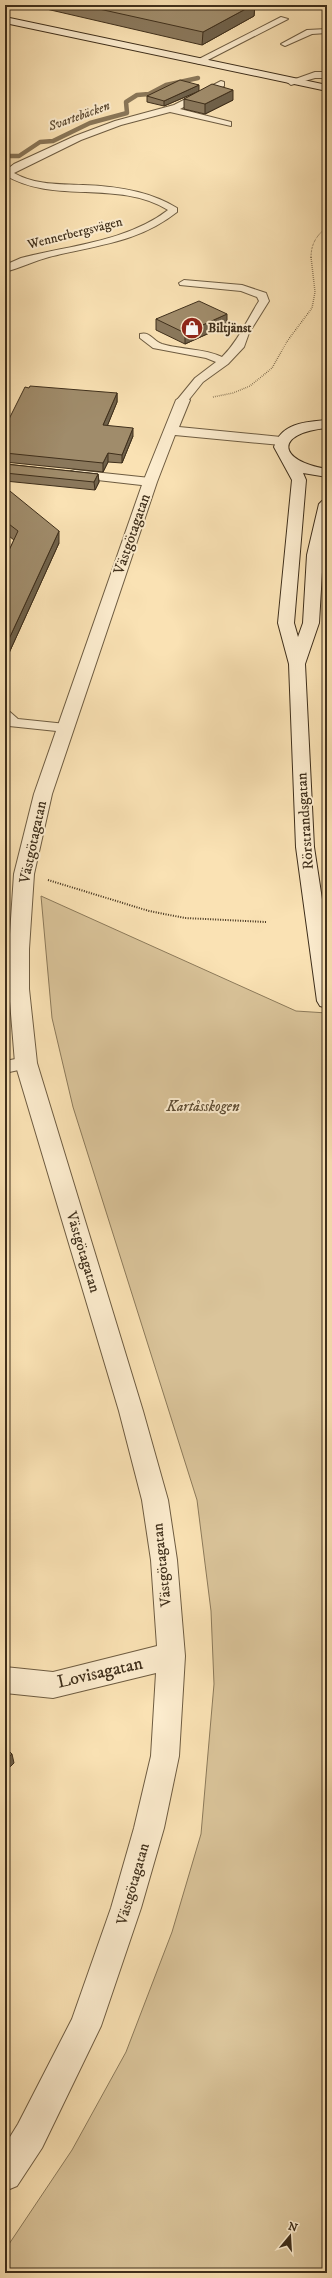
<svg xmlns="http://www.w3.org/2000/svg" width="332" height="2278" viewBox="0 0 332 2278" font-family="'IM FELL DW Pica',serif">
	<rect width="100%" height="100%" fill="#fae2b4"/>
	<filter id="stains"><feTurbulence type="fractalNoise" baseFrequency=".005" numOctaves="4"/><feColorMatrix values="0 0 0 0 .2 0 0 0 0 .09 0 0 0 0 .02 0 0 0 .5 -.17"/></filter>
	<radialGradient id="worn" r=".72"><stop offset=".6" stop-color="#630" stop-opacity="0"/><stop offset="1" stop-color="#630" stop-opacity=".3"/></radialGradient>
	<path fill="#dac49a" stroke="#8c7a5a" d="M 41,896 L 296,1011 L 327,1013 L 327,2273 L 5,2273 L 5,2250 L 72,2150 L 126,2052 L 172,1932 L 201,1834 L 214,1684 L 211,1611 L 197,1500 L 73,1107 L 52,1018 Z"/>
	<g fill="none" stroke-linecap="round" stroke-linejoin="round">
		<path stroke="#897658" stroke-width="4.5" d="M 5,156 L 19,156 L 40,142 L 53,141 L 90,123 L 127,113 L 126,102 L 137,95 L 149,94 L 166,85 L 198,78"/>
		<g stroke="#6e5c41" stroke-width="2">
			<g id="lane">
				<path d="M 281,17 L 288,19 L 200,64 L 193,62 Z"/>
				<path d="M 327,29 L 327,33 L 312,34 L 285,46 L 281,44 L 307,30 Z"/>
				<path d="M 315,72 L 327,72 L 327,78 L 315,78 L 291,85 L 287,82 Z"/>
				<path d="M 221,81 L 224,82 L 224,86 L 180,109 L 231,122 L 231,126 L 170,112 L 121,125 L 81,140 L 14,173 C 35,185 59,184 83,185 C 115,186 150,191 177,208 L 177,212 C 138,243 96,245 49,257 C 34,261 20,268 5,272 L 5,265 L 21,258 C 71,245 126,242 168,210 C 118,179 54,205 5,175 L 5,171 L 14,164 L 75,136 L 115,121 L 174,105 Z"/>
				<path d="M 184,280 L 242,285 L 266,293 L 269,301 L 249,333 L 244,347 L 228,364 L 203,382 L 187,402 L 183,403 L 177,400 L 195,378 L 216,362 L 206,358 L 153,348 L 140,338 L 140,334 C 150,331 153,341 162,344 C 182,350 203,348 222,357 C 238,341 247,320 259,301 L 257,297 L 241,291 L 180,285 L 179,283 Z"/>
				<path d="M 75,470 L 150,478 L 156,482 L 150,486 L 71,477 L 69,474 L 71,471 Z"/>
				<path d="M 5,711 L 10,712 L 18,719 L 66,724 L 73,728 L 66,732 L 9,726 L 5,723 Z"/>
				<path d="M 26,1057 L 32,1059 L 35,1063 L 32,1067 L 5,1073 L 5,1061 Z"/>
			</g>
		</g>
		<g stroke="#6e5c41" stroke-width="2">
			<path id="street" d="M 183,396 L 190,400 L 179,427 L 281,437 L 288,441 L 281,445 L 175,435 L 157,482 L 52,794 L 34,874 L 29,949 L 29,989 L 37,1063 L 143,1411 L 168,1500 L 177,1560 L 185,1656 L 179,1756 L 164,1828 L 141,1908 L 101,2026 L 42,2148 L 17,2186 L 5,2191 L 5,2145 L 18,2124 L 72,2019 L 111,1908 L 134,1828 L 151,1756 L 156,1673 L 53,1698 L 5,1693 L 5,1667 L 53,1672 L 157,1646 L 151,1560 L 142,1500 L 119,1411 L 15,1063 L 9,989 L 9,949 L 14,874 L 34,794 L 143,482 L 176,400 Z"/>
		</g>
		<g stroke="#3f2f1b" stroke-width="2">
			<g id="secondary">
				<path d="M 5,17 L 327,85 L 327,91 L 5,23 Z"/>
				<path d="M 327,420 L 327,428 C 274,433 277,461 327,469 L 327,477 L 303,473 L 306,480 L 294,623 L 298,637 L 303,623 L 307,555 L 319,504 L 322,501 L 327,499 L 327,537 L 323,555 L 319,623 L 305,664 L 314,847 L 327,932 L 327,1008 L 320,1006 L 317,1001 L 296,847 L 289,664 L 278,623 L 292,480 L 274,447 C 281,423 305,422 327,420 Z"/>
			</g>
		</g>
		<path stroke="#3f2f1b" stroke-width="1" stroke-dasharray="0.5 1" stroke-linecap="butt" d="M 311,258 C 311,244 316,236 327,227"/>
		<path stroke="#3f2f1b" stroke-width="1.5" stroke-dasharray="0.5 1.5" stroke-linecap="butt" d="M 213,397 L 233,393 L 250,386 L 272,368 L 288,340 L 312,308 L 315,292 L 311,257"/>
		<path stroke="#3f2f1b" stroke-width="2" stroke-dasharray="1 1.5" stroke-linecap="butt" d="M 48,880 L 149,911 L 185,918 L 266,922"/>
		<use href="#lane" fill="#fcecce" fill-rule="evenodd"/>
		<use href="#street" fill="#fcecce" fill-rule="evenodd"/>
		<use href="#secondary" fill="#fcecce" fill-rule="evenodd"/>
	</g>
	<g fill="#8a785c" stroke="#3f2f1b">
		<path d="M 29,5 L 255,5 L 254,16 L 202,45 Z"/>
		<path d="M 199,91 L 164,106 L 147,102 L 147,96 Z"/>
		<path d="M 184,99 L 233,100 L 205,114 L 184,109 Z"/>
		<path d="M 156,319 L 227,325 L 185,344 L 156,330 Z"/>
		<path d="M 117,393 L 117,402 L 107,426 L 133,436 L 122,463 L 108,462 L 103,472 L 5,462 L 5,427 Z"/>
		<path d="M 5,464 L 98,474 L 99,482 L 95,490 L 5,481 Z"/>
		<path d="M 5,487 L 59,543 L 9,653 L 5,653 L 5,559 L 14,540 L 5,533 Z"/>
	</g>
	<g fill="#70624b" stroke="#3f2f1b">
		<path d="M 253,5 L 255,5 L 254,16 L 202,45 L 203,32 Z"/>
		<path d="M 199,85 L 199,91 L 164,106 L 164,101 Z"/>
		<path d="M 233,90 L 233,100 L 205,114 L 205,104 Z"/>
		<path d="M 227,314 L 227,325 L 185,344 L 185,333 Z"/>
		<path d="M 117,393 L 117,402 L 104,434 L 103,425 Z"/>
		<path d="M 133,428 L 133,436 L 122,463 L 122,455 Z"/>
		<path d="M 108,453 L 108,462 L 103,472 L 103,463 Z"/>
		<path d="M 98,474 L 99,482 L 95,490 L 94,482 Z"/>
		<path d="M 59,531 L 59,543 L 9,653 L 8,641 Z"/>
		<path d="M 12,1754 L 14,1763 L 5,1772 L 5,1761 Z"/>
	</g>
	<g fill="#a08c6b" stroke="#3f2f1b">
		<path d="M 81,5 L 253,5 L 203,32 Z"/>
		<path d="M 180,80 L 199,85 L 164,101 L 147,96 Z"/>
		<path d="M 212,84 L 233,90 L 205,104 L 184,99 Z"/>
		<path d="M 199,301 L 227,314 L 185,333 L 156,319 Z"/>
		<path d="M 30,386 L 117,393 L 103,425 L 133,428 L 122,455 L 108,453 L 103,463 L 5,453 L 5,427 L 25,387 L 29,388 Z"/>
		<path d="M 5,464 L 98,474 L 94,482 L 5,473 Z"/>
		<path d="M 5,487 L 59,531 L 8,641 L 5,640 L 5,559 L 18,531 L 5,521 Z"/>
		<path d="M 5,1747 L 12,1754 L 5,1761 Z"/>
	</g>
	<defs>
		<g id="shop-disc" transform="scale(1.15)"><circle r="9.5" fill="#8f2418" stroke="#fcecce"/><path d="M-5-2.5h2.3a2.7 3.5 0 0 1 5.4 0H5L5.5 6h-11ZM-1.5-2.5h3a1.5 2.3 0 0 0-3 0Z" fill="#fff"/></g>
	</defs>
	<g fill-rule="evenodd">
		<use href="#shop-disc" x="192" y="328"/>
	</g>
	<g text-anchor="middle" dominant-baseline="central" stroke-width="4" stroke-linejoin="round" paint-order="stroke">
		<g font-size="13" font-style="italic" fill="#5e4c34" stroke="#fcecce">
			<text transform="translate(79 116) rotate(-20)">Svartebäcken</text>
		</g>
		<g font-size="13" fill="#3f2f1b" stroke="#fcecce">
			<text transform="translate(75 233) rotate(-14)">Wennerbergsvägen</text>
		</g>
		<g font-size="13" font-weight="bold" fill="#3f2f1b" stroke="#fcecce" text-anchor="start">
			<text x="208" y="328">Biltjänst</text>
		</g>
		<g font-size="15" fill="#3f2f1b" stroke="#fcecce">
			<text transform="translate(132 534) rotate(-71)">Västgötagatan</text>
			<text transform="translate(305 821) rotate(-94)">Rörstrandsgatan</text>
			<text transform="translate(33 842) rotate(-78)">Västgötagatan</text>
			<text transform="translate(83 1252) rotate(73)">Västgötagatan</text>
			<text transform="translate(162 1565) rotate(-96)">Västgötagatan</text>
			<text transform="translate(133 1884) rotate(-74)">Västgötagatan</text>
		</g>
		<g font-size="15" font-style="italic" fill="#5e4d34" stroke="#fcecce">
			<text x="203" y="1106">Kartåsskogen</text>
		</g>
		<g font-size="18" fill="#3f2f1b" stroke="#fcecce">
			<text transform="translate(100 1673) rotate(-13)">Lovisagatan</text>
		</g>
	</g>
	<rect width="332" height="2278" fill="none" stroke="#fae2b4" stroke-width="20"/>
	<rect x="6" y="6" width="320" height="2266" fill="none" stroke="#3f2f1b" stroke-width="2"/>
	<rect x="10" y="10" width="312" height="2258" fill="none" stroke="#3f2f1b"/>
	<g transform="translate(290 2236) rotate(18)" stroke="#fcecce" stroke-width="3" paint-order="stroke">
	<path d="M0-3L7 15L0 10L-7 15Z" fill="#3f2f1b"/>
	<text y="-6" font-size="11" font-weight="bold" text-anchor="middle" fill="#3f2f1b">N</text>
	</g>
	<rect width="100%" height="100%" filter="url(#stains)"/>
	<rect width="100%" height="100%" fill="url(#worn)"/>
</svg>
